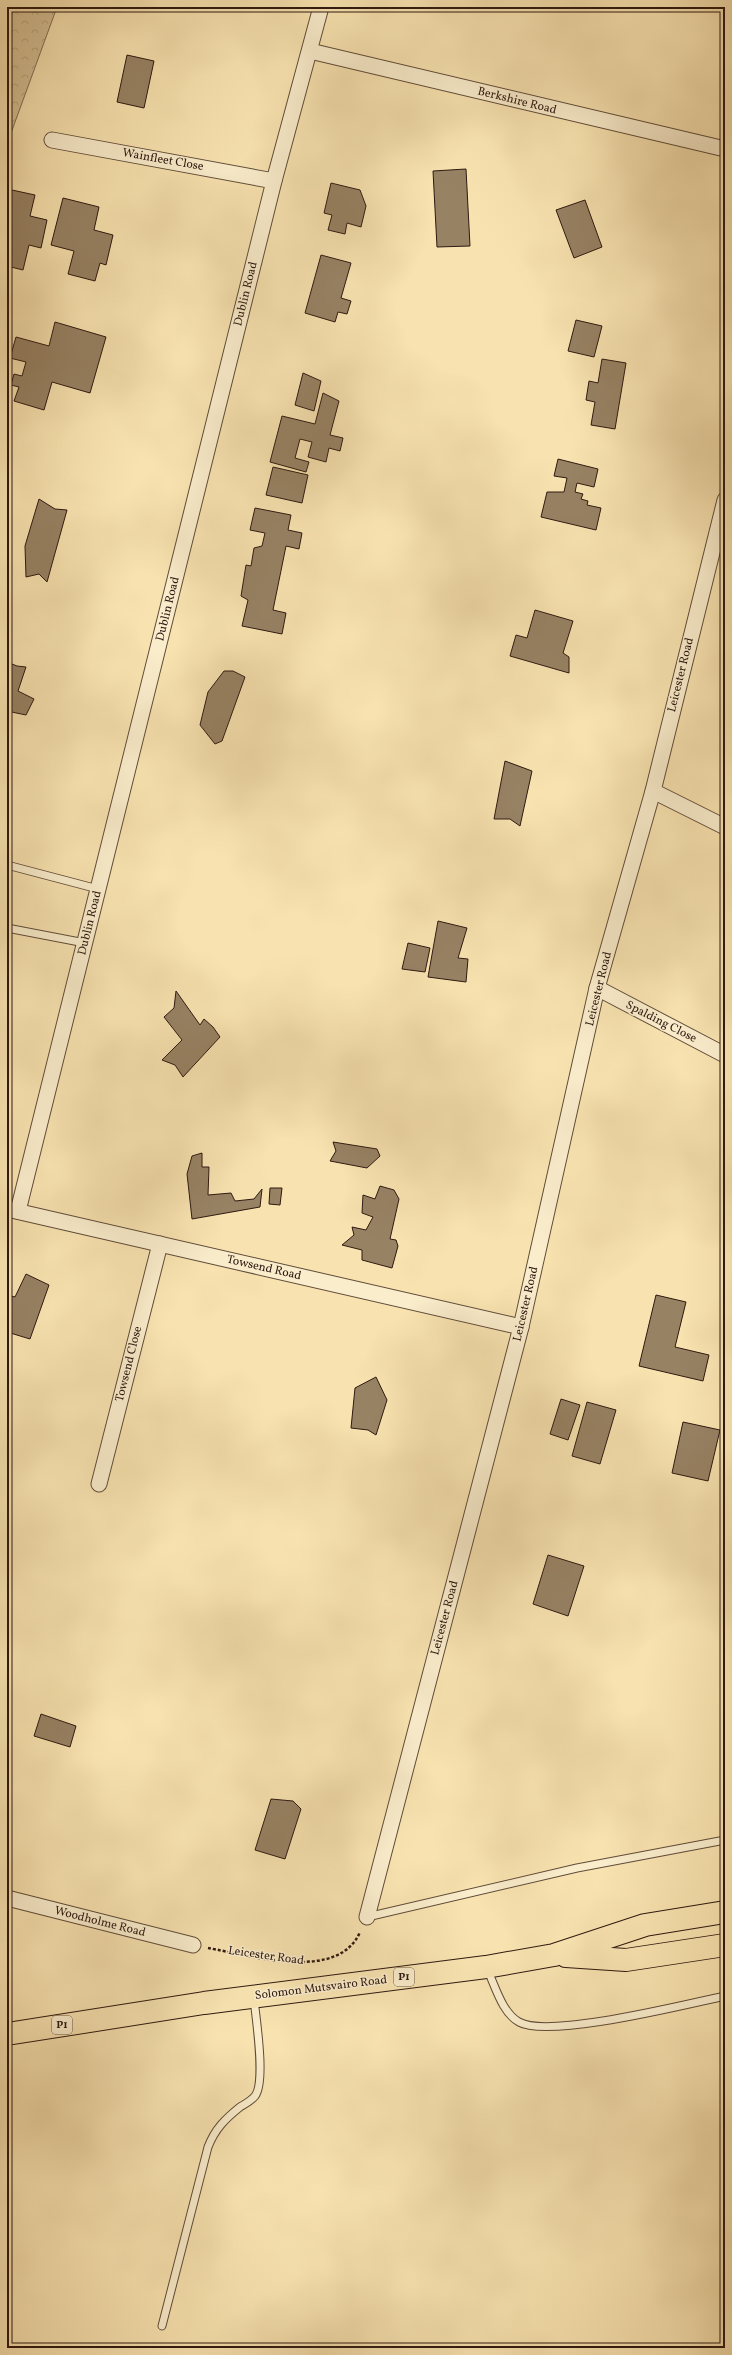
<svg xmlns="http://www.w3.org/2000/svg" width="732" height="2355" viewBox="0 0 732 2355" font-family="Vollkorn,serif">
	<defs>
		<pattern id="forest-crowns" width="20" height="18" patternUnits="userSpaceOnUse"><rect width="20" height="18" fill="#d6c195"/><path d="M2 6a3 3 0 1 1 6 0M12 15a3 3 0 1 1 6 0" fill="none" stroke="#b8a57f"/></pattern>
	</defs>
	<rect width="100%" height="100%" fill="#f8e3b0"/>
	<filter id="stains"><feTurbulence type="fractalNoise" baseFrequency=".005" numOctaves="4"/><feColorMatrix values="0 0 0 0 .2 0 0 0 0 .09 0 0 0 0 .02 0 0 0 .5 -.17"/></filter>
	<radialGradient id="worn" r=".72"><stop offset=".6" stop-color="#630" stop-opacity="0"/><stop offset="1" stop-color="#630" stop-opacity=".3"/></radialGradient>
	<path fill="url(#forest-crowns)" stroke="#826d53" d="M 7,7 L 57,7 L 7,144 Z"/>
	<g fill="#978264" stroke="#2e1911">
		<path d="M 127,55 L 154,61 L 144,108 L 117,102 Z"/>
		<path d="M 466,169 L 470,246 L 437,247 L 433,171 Z"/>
		<path d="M 331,183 L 360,190 L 366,206 L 361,227 L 347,223 L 345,234 L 328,230 L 332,215 L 324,213 Z"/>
		<path d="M 12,190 L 35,195 L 30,216 L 47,220 L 41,248 L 29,245 L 23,270 L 7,266 L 7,206 Z"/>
		<path d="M 63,198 L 99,207 L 94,230 L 113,235 L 106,265 L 100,263 L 95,281 L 68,274 L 74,251 L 51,245 Z"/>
		<path d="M 585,200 L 602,247 L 574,258 L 556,210 Z"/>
		<path d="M 321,255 L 351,263 L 341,298 L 351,301 L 347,314 L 338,312 L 335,322 L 305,313 Z"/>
		<path d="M 576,320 L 602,326 L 594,357 L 568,351 Z"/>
		<path d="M 55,322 L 106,337 L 90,393 L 52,382 L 44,410 L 14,401 L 19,387 L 11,385 L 14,374 L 22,376 L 26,362 L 10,358 L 16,337 L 49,346 Z"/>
		<path d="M 602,359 L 626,363 L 615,429 L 591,425 L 595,402 L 586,400 L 589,381 L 598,383 Z"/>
		<path d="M 303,373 L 321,381 L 314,411 L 295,405 Z"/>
		<path d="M 323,393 L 339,401 L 330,435 L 343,438 L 340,451 L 329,448 L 326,462 L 308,457 L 312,442 L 300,439 L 295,458 L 309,462 L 306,472 L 270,462 L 282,416 L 315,424 Z"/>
		<path d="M 558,459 L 598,469 L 594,487 L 577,483 L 575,492 L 583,494 L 581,499 L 588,501 L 587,505 L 601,508 L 596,530 L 541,517 L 547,492 L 564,492 L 567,478 L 554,476 Z"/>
		<path d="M 273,467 L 308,475 L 302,503 L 266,495 Z"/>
		<path d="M 39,499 L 55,509 L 67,510 L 47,582 L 39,574 L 26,577 L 25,546 Z"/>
		<path d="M 255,508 L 291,515 L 288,530 L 302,533 L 299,549 L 286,546 L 273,610 L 286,613 L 282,634 L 242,626 L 248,600 L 241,596 L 246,565 L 251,566 L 254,548 L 262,546 L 265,533 L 250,530 Z"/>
		<path d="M 535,610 L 573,621 L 563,653 L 569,657 L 569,673 L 510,656 L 516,635 L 527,638 Z"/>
		<path d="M 7,662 L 17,666 L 26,667 L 18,691 L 34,699 L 26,715 L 7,711 Z"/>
		<path d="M 224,671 L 233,671 L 245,677 L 222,741 L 215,744 L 200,725 L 208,692 Z"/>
		<path d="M 505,761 L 532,771 L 520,826 L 510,819 L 494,819 Z"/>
		<path d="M 438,921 L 467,928 L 458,958 L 468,959 L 466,982 L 428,977 Z"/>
		<path d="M 408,943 L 430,948 L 425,972 L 402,969 Z"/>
		<path d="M 176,991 L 200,1025 L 204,1019 L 213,1027 L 220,1037 L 183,1077 L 175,1065 L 162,1060 L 182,1040 L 164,1017 L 174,1008 Z"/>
		<path d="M 333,1142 L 377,1149 L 380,1156 L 367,1168 L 330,1161 L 336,1151 Z"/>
		<path d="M 202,1153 L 202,1167 L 209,1167 L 208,1195 L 231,1193 L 235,1201 L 254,1199 L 262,1189 L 260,1207 L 192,1219 L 187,1174 L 192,1156 Z"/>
		<path d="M 380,1186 L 394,1190 L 399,1199 L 390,1239 L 396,1240 L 398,1246 L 392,1268 L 362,1260 L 362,1250 L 342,1245 L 354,1235 L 352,1227 L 366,1230 L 373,1217 L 362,1213 L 363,1195 L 375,1199 Z"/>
		<path d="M 270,1188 L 282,1188 L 280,1205 L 269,1204 Z"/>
		<path d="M 26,1274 L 49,1285 L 30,1339 L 7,1332 L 11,1314 L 7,1314 L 7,1295 L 15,1297 Z"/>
		<path d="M 656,1295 L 686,1302 L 675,1347 L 709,1355 L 703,1381 L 639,1366 Z"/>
		<path d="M 376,1377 L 387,1400 L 376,1435 L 368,1430 L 351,1428 L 355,1388 Z"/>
		<path d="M 561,1399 L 580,1405 L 568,1440 L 550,1434 Z"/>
		<path d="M 587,1402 L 616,1410 L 600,1464 L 572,1456 Z"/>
		<path d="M 683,1422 L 720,1430 L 708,1481 L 672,1473 Z"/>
		<path d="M 548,1555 L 584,1566 L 568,1616 L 533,1604 Z"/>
		<path d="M 41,1714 L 76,1726 L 70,1747 L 34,1736 Z"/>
		<path d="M 271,1799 L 293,1801 L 301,1809 L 285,1859 L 255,1850 Z"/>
	</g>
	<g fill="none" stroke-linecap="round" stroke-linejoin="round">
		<g stroke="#604c39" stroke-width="9">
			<g id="lane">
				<path d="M 7,865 L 98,889"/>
				<path d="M 7,928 L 85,943"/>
				<path d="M 367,1917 L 577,1868 L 725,1840"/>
				<path d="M 487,1969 C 495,1985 502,2013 519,2022 C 548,2039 687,2004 725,1996"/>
				<path d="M 162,2326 L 208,2147 C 215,2129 225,2119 240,2107 C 245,2104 251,2101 255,2096 C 266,2082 256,2019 254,1999"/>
			</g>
		</g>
		<g stroke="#604c39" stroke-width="17">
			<g id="street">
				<path d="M 310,51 L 725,149"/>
				<path d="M 52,140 L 274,181"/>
				<path d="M 653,791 L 725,827"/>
				<path d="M 597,988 L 725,1055"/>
				<path d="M 7,1209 L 521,1327"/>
				<path d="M 18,1211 L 274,181 L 321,7"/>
				<path d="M 99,1484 L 160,1244"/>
				<path d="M 7,1898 L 193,1945"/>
				<path d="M 367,1917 L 521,1327 L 597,988 L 653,791 L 725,500"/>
			</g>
		</g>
		<g stroke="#2e1911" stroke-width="24">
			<g id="highway">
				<path d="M 566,1956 L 626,1960 L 725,1945"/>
				<path d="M 7,2034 L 204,2003 L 486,1967 L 554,1955 L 645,1925 L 725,1912"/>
			</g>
		</g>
		<path stroke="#2e1911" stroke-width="2.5" stroke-dasharray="3 2" stroke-linecap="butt" d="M 208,1948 C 249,1955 338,1983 360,1932"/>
		<use href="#lane" stroke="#faedcc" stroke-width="7"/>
		<use href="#street" stroke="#faedcc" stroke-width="15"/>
		<use href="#highway" stroke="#f8e3b0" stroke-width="22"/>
	</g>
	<g text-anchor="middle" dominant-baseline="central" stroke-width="3" stroke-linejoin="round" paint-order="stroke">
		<g fill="#faedcc" stroke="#6b5949" stroke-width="1">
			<rect x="394" y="1968" width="20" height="18" rx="3"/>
			<rect x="52" y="2016" width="20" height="18" rx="3"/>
		</g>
		<g font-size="11" font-weight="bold" fill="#2e1911">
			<text x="404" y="1977">P1</text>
			<text x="62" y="2025">P1</text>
		</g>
		<g font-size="12" fill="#2e1911" stroke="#faedcc">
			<text transform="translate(517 101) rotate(14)">Berkshire Road</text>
			<text transform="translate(163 160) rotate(10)">Wainfleet Close</text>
			<text transform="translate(246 294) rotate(-76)">Dublin Road</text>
			<text transform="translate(168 609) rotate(-76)">Dublin Road</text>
			<text transform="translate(681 675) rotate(-76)">Leicester Road</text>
			<text transform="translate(90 923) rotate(-76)">Dublin Road</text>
			<text transform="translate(599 989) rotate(-76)">Leicester Road</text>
			<text transform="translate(661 1022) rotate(27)">Spalding Close</text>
			<text transform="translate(264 1268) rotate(13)">Towsend Road</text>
			<text transform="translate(526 1304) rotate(-77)">Leicester Road</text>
			<text transform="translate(129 1364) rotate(-76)">Towsend Close</text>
			<text transform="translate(445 1618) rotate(-75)">Leicester Road</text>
			<text transform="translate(100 1922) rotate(14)">Woodholme Road</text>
			<text transform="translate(266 1956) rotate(8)">Leicester Road</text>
			<text transform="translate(321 1988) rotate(-7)">Solomon Mutsvairo Road</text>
		</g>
	</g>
	<rect width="732" height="2355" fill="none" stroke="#f8e3b0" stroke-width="24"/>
	<rect x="8" y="8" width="716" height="2339" fill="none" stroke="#2e1911" stroke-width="2"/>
	<rect x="12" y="12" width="708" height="2331" fill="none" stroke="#2e1911"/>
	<rect width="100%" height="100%" filter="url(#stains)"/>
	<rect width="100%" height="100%" fill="url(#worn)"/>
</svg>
